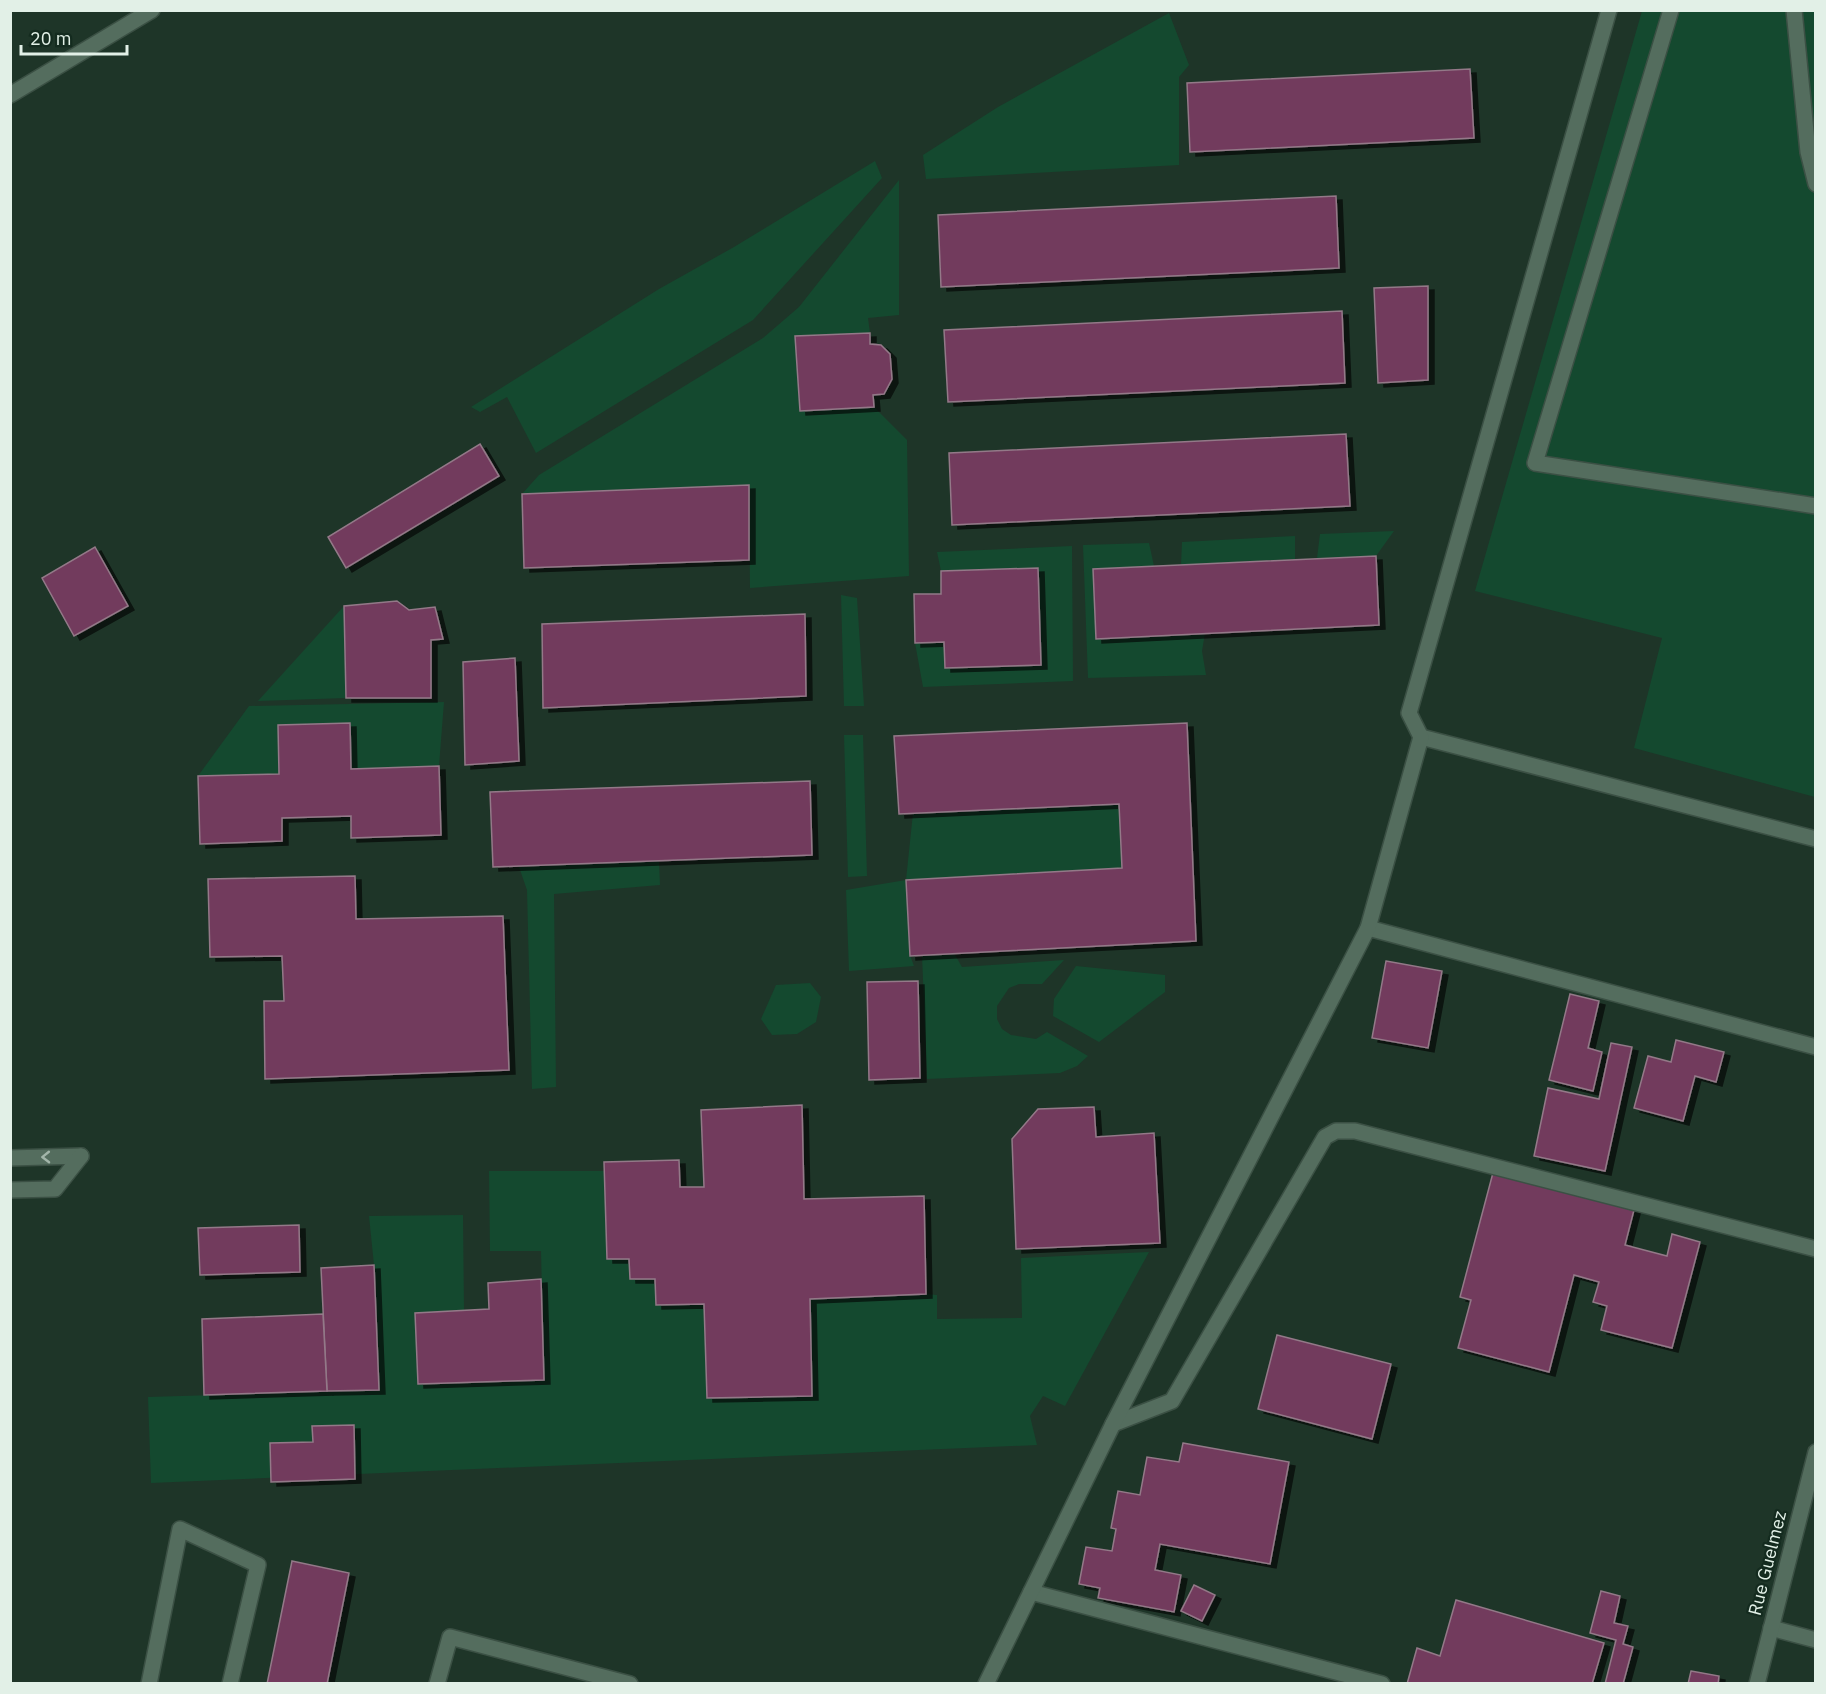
<svg xmlns="http://www.w3.org/2000/svg" width="1826" height="1694" viewBox="0 0 1826 1694" font-family="'IBM Plex Sans',sans-serif">
	<defs>
		<filter id="shadow"><feDropShadow dx="6" dy="4" stdDeviation="0" flood-color="#0009"/></filter>
	</defs>
	<rect width="100%" height="100%" fill="#1e3528"/>
	<g fill="#14492f">
		<path d="M 1642,11 L 1815,11 L 1815,797 L 1634,748 L 1662,638 L 1475,591 Z"/>
		<path d="M 1169,13 L 1189,65 L 1179,77 L 1179,165 L 926,179 L 923,155 L 998,107 Z"/>
		<path d="M 875,161 L 882,178 L 753,320 L 536,453 L 507,397 L 480,412 L 471,407 L 659,289 L 734,247 Z"/>
		<path d="M 899,180 L 899,315 L 868,318 L 870,333 L 795,337 L 800,411 L 874,407 L 907,440 L 909,576 L 750,588 L 749,485 L 522,494 L 539,475 L 763,338 L 799,307 Z"/>
		<path d="M 1394,531 L 1376,556 L 1317,558 L 1320,534 Z"/>
		<path d="M 1295,536 L 1295,559 L 1181,565 L 1182,542 Z"/>
		<path d="M 1149,543 L 1154,566 L 1093,569 L 1096,638 L 1205,633 L 1202,651 L 1206,675 L 1088,678 L 1083,545 Z"/>
		<path d="M 1072,546 L 1073,681 L 923,687 L 915,643 L 944,642 L 945,668 L 1041,665 L 1038,568 L 941,571 L 937,552 Z"/>
		<path d="M 841,595 L 857,598 L 864,706 L 844,706 Z"/>
		<path d="M 344,606 L 346,698 L 258,701 Z"/>
		<path d="M 444,702 L 439,766 L 351,769 L 350,723 L 279,725 L 279,774 L 198,776 L 249,706 Z"/>
		<path d="M 844,735 L 863,735 L 867,876 L 848,877 Z"/>
		<path d="M 1119,804 L 1122,868 L 910,955 L 914,966 L 849,971 L 846,890 L 906,880 L 913,813 Z"/>
		<path d="M 659,861 L 660,885 L 554,894 L 556,1087 L 532,1089 L 527,890 L 519,867 Z"/>
		<path d="M 954,953 L 962,967 L 1064,960 L 1042,984 L 1019,984 L 1009,988 L 997,1006 L 997,1019 L 1002,1029 L 1011,1035 L 1036,1039 L 1047,1032 L 1088,1056 L 1077,1066 L 1060,1073 L 927,1079 L 922,955 Z"/>
		<path d="M 1076,966 L 1165,975 L 1165,992 L 1099,1042 L 1053,1016 L 1054,999 Z"/>
		<path d="M 810,983 L 821,997 L 816,1022 L 797,1034 L 772,1035 L 761,1019 L 776,985 Z"/>
		<path d="M 489,1171 L 604,1171 L 608,1259 L 629,1259 L 630,1279 L 655,1279 L 656,1305 L 704,1304 L 707,1398 L 812,1396 L 810,1299 L 926,1294 L 937,1295 L 937,1319 L 1022,1318 L 1021,1258 L 1149,1252 L 1065,1406 L 1043,1396 L 1030,1416 L 1037,1445 L 151,1483 L 148,1397 L 379,1390 L 374,1265 L 369,1216 L 463,1215 L 464,1310 L 415,1313 L 418,1384 L 544,1379 L 541,1251 L 490,1251 Z"/>
	</g>
	<g fill="#723b5d" stroke="#937988" stroke-width="1.5" filter="url(#shadow)">
		<path d="M 1470,69 L 1474,138 L 1190,152 L 1187,83 Z"/>
		<path d="M 1336,196 L 1339,268 L 941,287 L 938,215 Z"/>
		<path d="M 1428,286 L 1428,380 L 1378,383 L 1374,288 Z"/>
		<path d="M 1342,311 L 1345,383 L 948,402 L 944,330 Z"/>
		<path d="M 870,333 L 870,344 L 881,345 L 890,354 L 892,379 L 884,394 L 873,395 L 874,407 L 800,411 L 795,336 Z"/>
		<path d="M 1346,434 L 1350,506 L 952,525 L 949,453 Z"/>
		<path d="M 480,444 L 499,476 L 346,568 L 328,537 Z"/>
		<path d="M 749,485 L 749,560 L 524,568 L 522,494 Z"/>
		<path d="M 95,547 L 128,606 L 74,636 L 42,578 Z"/>
		<path d="M 1376,556 L 1379,625 L 1096,639 L 1093,569 Z"/>
		<path d="M 1038,568 L 1041,665 L 945,668 L 944,642 L 915,643 L 914,594 L 941,594 L 941,571 Z"/>
		<path d="M 397,601 L 409,610 L 435,607 L 443,639 L 431,640 L 431,698 L 346,698 L 344,606 Z"/>
		<path d="M 805,614 L 806,696 L 543,708 L 542,624 Z"/>
		<path d="M 515,658 L 519,761 L 465,765 L 463,662 Z"/>
		<path d="M 350,723 L 351,769 L 439,766 L 441,835 L 351,838 L 351,816 L 282,818 L 282,841 L 200,844 L 198,776 L 279,774 L 278,725 Z"/>
		<path d="M 1187,723 L 1196,941 L 910,956 L 906,880 L 1122,868 L 1119,804 L 899,814 L 894,736 Z"/>
		<path d="M 810,781 L 812,855 L 493,867 L 490,792 Z"/>
		<path d="M 355,876 L 356,919 L 503,916 L 509,1070 L 265,1079 L 264,1001 L 284,1001 L 282,956 L 210,957 L 208,879 Z"/>
		<path d="M 1386,961 L 1442,971 L 1428,1048 L 1372,1038 Z"/>
		<path d="M 918,981 L 920,1078 L 869,1080 L 867,982 Z"/>
		<path d="M 1570,994 L 1599,1001 L 1588,1048 L 1602,1052 L 1593,1091 L 1549,1080 Z"/>
		<path d="M 1676,1040 L 1724,1052 L 1716,1082 L 1695,1076 L 1683,1121 L 1634,1108 L 1648,1056 L 1671,1062 Z"/>
		<path d="M 1611,1043 L 1632,1047 L 1605,1171 L 1534,1156 L 1548,1088 L 1599,1099 Z"/>
		<path d="M 802,1105 L 804,1199 L 924,1196 L 926,1294 L 810,1299 L 812,1396 L 707,1398 L 704,1304 L 656,1305 L 655,1279 L 630,1279 L 629,1259 L 607,1259 L 604,1162 L 679,1160 L 680,1187 L 704,1187 L 701,1110 Z"/>
		<path d="M 1094,1107 L 1096,1137 L 1154,1133 L 1160,1243 L 1016,1249 L 1012,1139 L 1038,1109 Z"/>
		<path d="M 1494,1169 L 1635,1206 L 1625,1245 L 1667,1256 L 1672,1234 L 1700,1242 L 1672,1348 L 1601,1330 L 1607,1306 L 1593,1302 L 1599,1282 L 1574,1275 L 1549,1372 L 1458,1348 L 1471,1300 L 1460,1297 Z"/>
		<path d="M 299,1225 L 300,1272 L 200,1275 L 198,1228 Z"/>
		<path d="M 374,1265 L 379,1390 L 327,1391 L 321,1268 Z"/>
		<path d="M 541,1279 L 544,1380 L 418,1384 L 415,1313 L 489,1309 L 488,1283 Z"/>
		<path d="M 323,1314 L 327,1391 L 204,1395 L 202,1319 Z"/>
		<path d="M 1277,1335 L 1391,1364 L 1372,1439 L 1258,1409 Z"/>
		<path d="M 354,1425 L 355,1479 L 271,1482 L 270,1443 L 313,1442 L 312,1426 Z"/>
		<path d="M 1183,1443 L 1289,1462 L 1270,1564 L 1160,1544 L 1155,1570 L 1181,1575 L 1174,1612 L 1098,1598 L 1100,1588 L 1079,1584 L 1086,1547 L 1112,1551 L 1116,1529 L 1111,1528 L 1118,1491 L 1140,1495 L 1147,1457 L 1179,1462 Z"/>
		<path d="M 292,1561 L 349,1573 L 327,1684 L 267,1684 Z"/>
		<path d="M 1194,1585 L 1215,1595 L 1202,1621 L 1181,1611 Z"/>
		<path d="M 1601,1591 L 1620,1596 L 1614,1623 L 1628,1626 L 1623,1644 L 1633,1647 L 1623,1684 L 1605,1684 L 1616,1640 L 1590,1633 Z"/>
		<path d="M 1456,1600 L 1604,1643 L 1592,1684 L 1407,1684 L 1417,1648 L 1440,1656 Z"/>
		<path d="M 1691,1671 L 1719,1676 L 1718,1684 L 1688,1684 Z"/>
	</g>
	<g fill="none" stroke-linecap="round" stroke-linejoin="round">
		<g stroke="#3b5044" stroke-width="18">
			<g id="service">
				<path d="M 1671,10 L 1535,463 L 1816,506"/>
				<path d="M 1794,10 L 1808,152 L 1816,184"/>
				<path d="M 149,1684 L 180,1529 L 258,1565 L 230,1684"/>
				<path d="M 437,1684 L 450,1637 L 630,1684"/>
			</g>
		</g>
		<g stroke="#3b5044" stroke-width="18">
			<g id="minor">
				<path d="M 10,95 L 152,10"/>
				<path d="M 1421,737 L 1816,839"/>
				<path d="M 1368,928 L 1816,1047"/>
				<path d="M 10,1158 L 81,1156"/>
				<path d="M 10,1190 L 55,1189 L 81,1156"/>
				<path d="M 1113,1424 L 1172,1401 L 1325,1137 L 1336,1131 L 1355,1131 L 1816,1249"/>
				<path d="M 1031,1592 L 1382,1684"/>
				<path d="M 1771,1628 L 1816,1640"/>
				<path d="M 986,1684 L 1113,1424 L 1368,928 L 1421,737 L 1409,713 L 1609,10"/>
				<path d="M 1757,1684 L 1816,1452"/>
			</g>
		</g>
		<use href="#service" stroke="#546d5e" stroke-width="15"/>
		<use href="#minor" stroke="#546d5e" stroke-width="15"/>
	</g>
	<defs><path id="oneway-chevron" d="M-2-3.5L2.5 0L-2 3.5" fill="none" stroke-width="1.6" stroke-linecap="round" stroke-linejoin="round" transform="scale(1.5)"/></defs>
	<use stroke="#a2b5a9" href="#oneway-chevron" transform="translate(46 1157) rotate(179)"/>
	<g text-anchor="middle" dominant-baseline="central" stroke-width="4.5" stroke-linejoin="round" paint-order="stroke">
		<g font-size="18" fill="#e2f0e7" stroke="#142b1f">
			<text transform="translate(1767 1563) rotate(-76)">Rue Guelmez</text>
		</g>
	</g>
	<rect width="1826" height="1694" fill="none" stroke="#e2f0e7" stroke-width="24"/>
	<path d="M21 45v9h106v-9" fill="none" stroke="#e2f0e7" stroke-width="3"/>
	<text x="30" y="45" font-size="18" fill="#e2f0e7" stroke="#142b1f" stroke-width="4.5" paint-order="stroke">20 m</text>
</svg>
